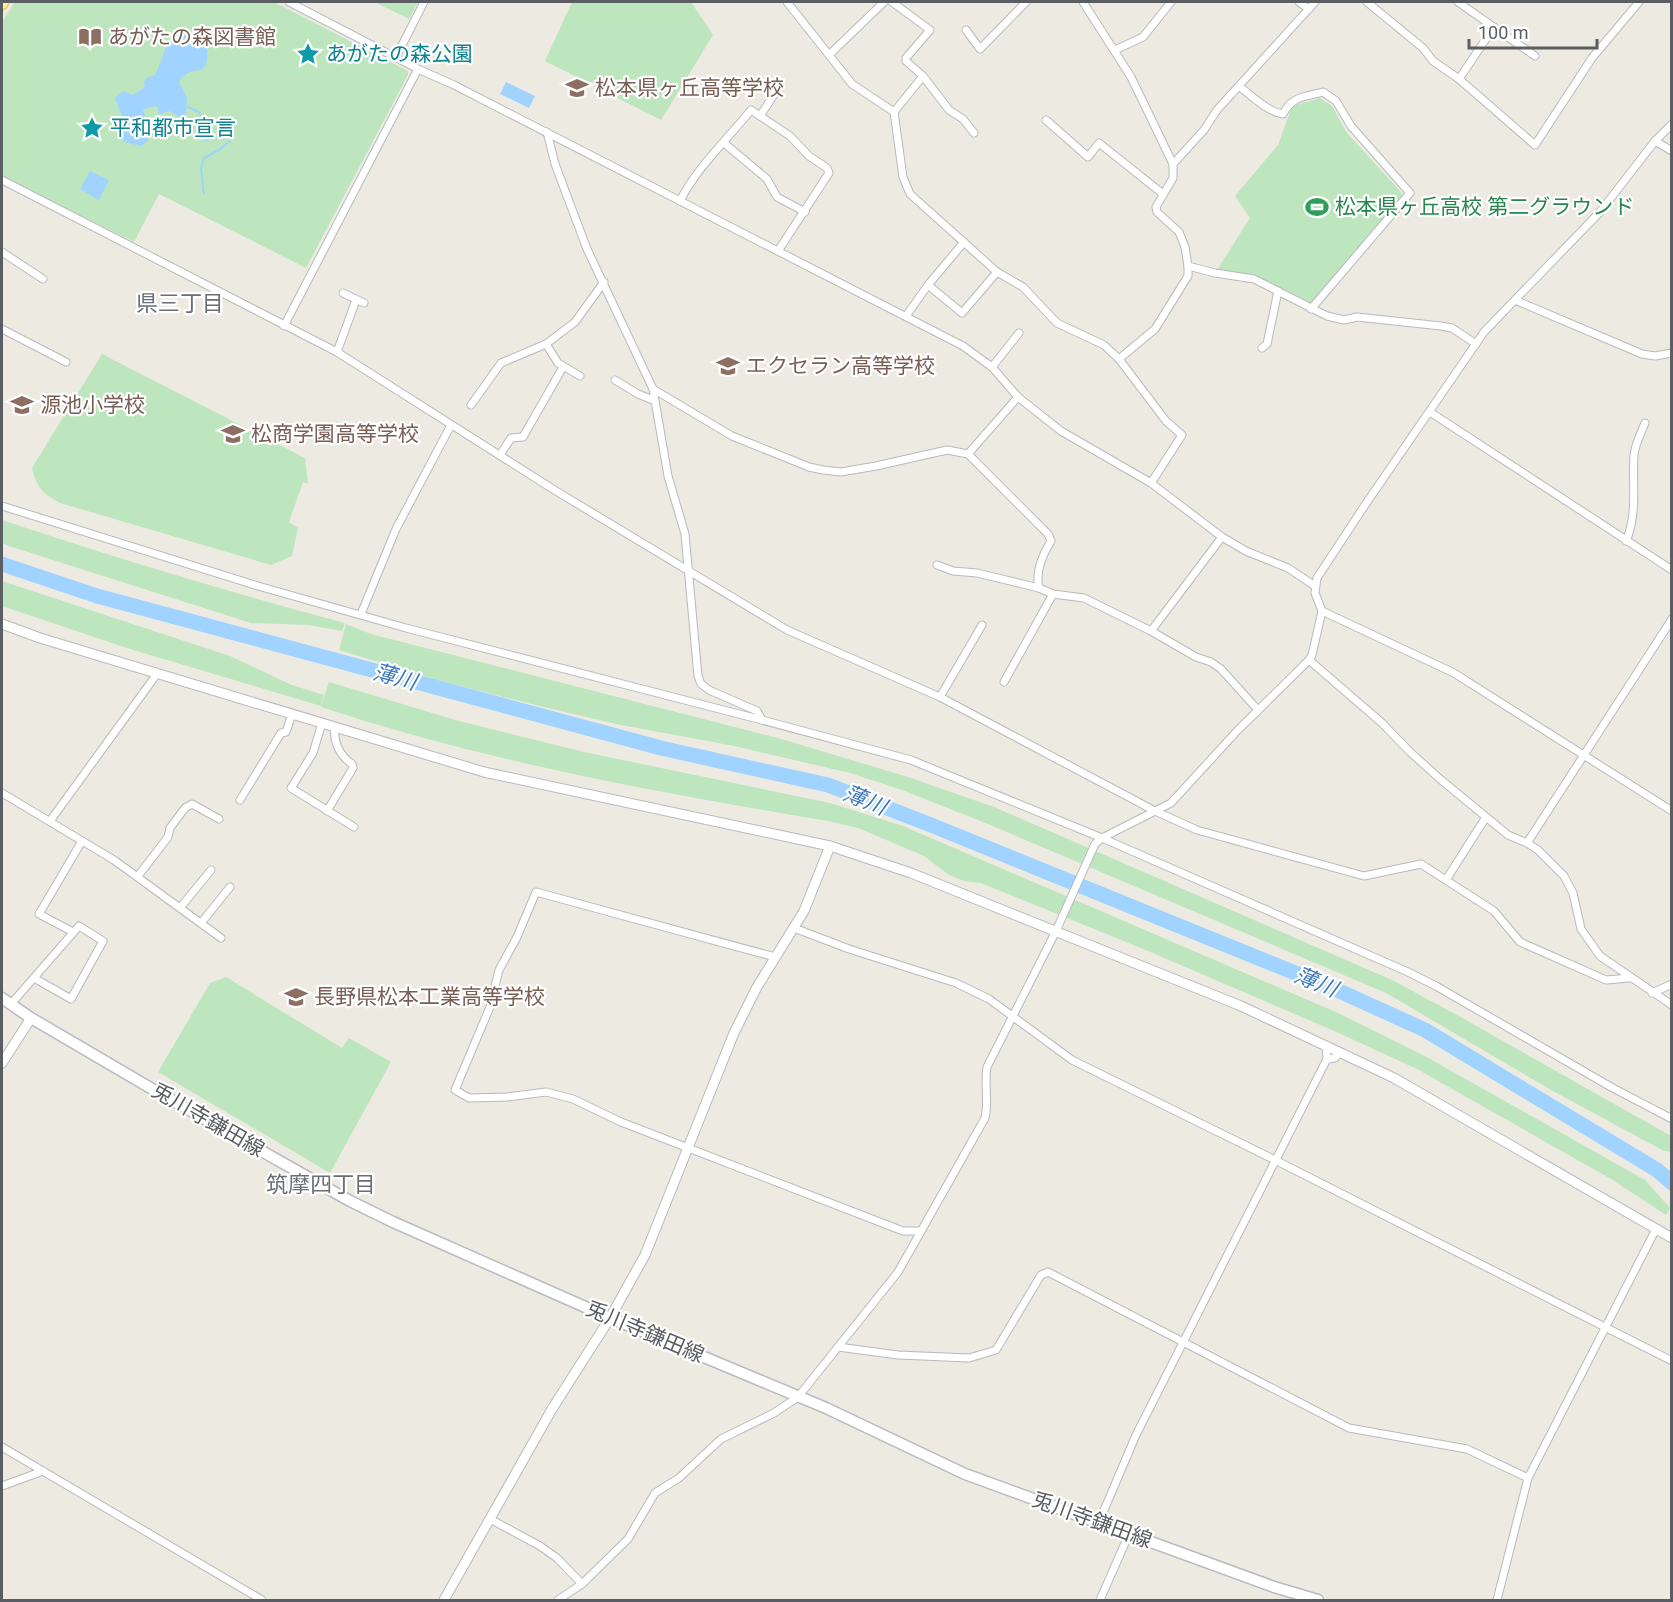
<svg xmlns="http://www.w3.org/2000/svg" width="1673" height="1602" viewBox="0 0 1673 1602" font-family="Roboto,'Noto Sans JP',sans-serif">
	<rect width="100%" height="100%" fill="#edebe1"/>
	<g fill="#bde5be">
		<path d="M 15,2 L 274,2 L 408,71 L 408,75 L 306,268 L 159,194 L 134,242 L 2,176 L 2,22 Z"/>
		<path d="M 374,2 L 418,2 L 409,19 Z"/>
		<path d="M 572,2 L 691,2 L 713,35 L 661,120 L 545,61 Z"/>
		<path d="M 1320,98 L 1332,106 L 1347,133 L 1401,192 L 1402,195 L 1312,303 L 1263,279 L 1217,270 L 1250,218 L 1235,196 L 1278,145 L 1292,106 Z"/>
		<path d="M 102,354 L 305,458 L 308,484 L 303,482 L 289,522 L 298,528 L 292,556 L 271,565 L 60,503 C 42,493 37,488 32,468 Z"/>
		<path d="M 2,520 C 115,558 229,592 345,623 L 342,631 L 308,625 L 251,623 L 12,547 L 2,543 Z"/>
		<path d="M 2,581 L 230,656 L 292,685 L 324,695 L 321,706 L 130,649 L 2,606 Z"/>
		<path d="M 346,624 L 371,634 L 778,738 L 908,777 L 994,807 L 1392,980 L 1457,1015 L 1671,1136 L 1671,1152 L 1662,1150 L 1551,1090 L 1386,993 L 988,824 L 902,790 L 850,773 L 734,746 L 616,724 L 531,704 L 441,681 L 339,650 Z"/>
		<path d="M 329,682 L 459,721 L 584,752 L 830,803 L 903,826 L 1338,1013 L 1423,1055 L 1645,1180 L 1670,1208 L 1666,1215 L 1611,1179 L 1417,1069 L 1332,1030 L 1148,951 L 981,883 L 964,881 L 949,875 L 924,856 L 858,828 L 828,821 C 655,792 488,762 321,707 Z"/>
		<path d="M 226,977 L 342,1048 L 349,1038 L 391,1062 L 330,1173 L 158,1072 L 210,983 Z"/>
	</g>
	<g fill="#a0d3ff">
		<path d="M 186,33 L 204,37 C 207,42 207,44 207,50 C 209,83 193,60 179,82 L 187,98 L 186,115 L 180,117 L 169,111 L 159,114 L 157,106 L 143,109 L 149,132 L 148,141 L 141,146 L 124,142 L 120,136 L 123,119 L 115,98 L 123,91 L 133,95 L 145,87 L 144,82 L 147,78 L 155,75 C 165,58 163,36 186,33 Z"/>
		<path d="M 506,82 L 535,96 L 529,108 L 500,94 Z"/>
		<path d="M 90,171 L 109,180 L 99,200 L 80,189 Z"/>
	</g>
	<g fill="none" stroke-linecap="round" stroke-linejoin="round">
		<g stroke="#a0d3ff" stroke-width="2">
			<path d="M 188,107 L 199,112 L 205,121 L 205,140 L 226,136 L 229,138 L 230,141 L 219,150 L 204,158 L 201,168 L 203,186"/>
			<path d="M 203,188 L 204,194"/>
		</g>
		<path stroke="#a0d3ff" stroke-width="15" d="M 2,564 L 97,596 L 661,748 L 828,785 L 931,825 L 1337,990 L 1425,1030 L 1657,1170 L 1672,1183"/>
		<g stroke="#b7b9be" stroke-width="9">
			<g id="minor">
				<path d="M 289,2 L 418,69 L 454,85 L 963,346 L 992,367 L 1018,397 L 1061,431 L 1151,483 L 1222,537 L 1246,551 L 1288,568 L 1315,586"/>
				<path d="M 787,2 L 852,84 L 894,112 L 903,177 L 910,194 L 997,272 L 1023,287 L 1057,323 L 1104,345 L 1119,359 L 1166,421 L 1182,435 L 1151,483"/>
				<path d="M 892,2 L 930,30 L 906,58 L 906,61 L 923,76 L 949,110 L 963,119 L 974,133"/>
				<path d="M 1083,2 L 1131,77 L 1173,164 L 1173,178 L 1156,207 L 1157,212 L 1179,232 L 1185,247 L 1188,266 L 1188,276 L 1155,329 L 1119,359"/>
				<path d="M 1299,2 L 1309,9"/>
				<path d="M 1367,2 L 1423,48 L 1433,61 L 1459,79 L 1535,145 L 1592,58 L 1639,2"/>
				<path d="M 1458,2 L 1535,56"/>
				<path d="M 966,30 L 980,49 L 1026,2"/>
				<path d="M 1115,50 L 1143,37 L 1171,2"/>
				<path d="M 829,55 L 884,2"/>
				<path d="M 396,57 L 424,2"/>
				<path d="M 1459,79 L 1494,27"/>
				<path d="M 1240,87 C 1252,96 1268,112 1283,114 C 1292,96 1305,97 1323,92 L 1336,101 L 1351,126 L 1410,193 L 1311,309"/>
				<path d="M 894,112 L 923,76"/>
				<path d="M 760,116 L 777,90"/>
				<path d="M 1046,120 L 1088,157 L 1099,143 L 1163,194"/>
				<path d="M 547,132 L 555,164 L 587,249 L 653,389 L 668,476 L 685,534 L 698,676 L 701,684 L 709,690 L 757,711 L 762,720"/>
				<path d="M 1655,141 L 1672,151"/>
				<path d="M 724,143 L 767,179 L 777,197 L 805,212"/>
				<path d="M 1173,164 L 1204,130 L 1217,110 L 1315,2"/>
				<path d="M 2,180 L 337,352 L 556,491 L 787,630 L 940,697 L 1155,811 L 1197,830 L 1364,876 L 1421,864 L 1494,911 L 1520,942 L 1606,980 L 1629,978"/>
				<path d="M 680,201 C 697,167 727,140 751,110 L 790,136 L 809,156 L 827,168 L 829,173 L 778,251"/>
				<path d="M 2,252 L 43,279"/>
				<path d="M 1188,266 L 1215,273 L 1254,279 L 1327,316 L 1344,320 L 1357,317 L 1441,326 L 1452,328 L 1476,344"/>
				<path d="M 928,285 L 962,313 L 997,272"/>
				<path d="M 343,293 L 364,303"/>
				<path d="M 1515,300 L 1642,354 L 1655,356 L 1672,353"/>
				<path d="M 906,316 L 928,285 L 964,242"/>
				<path d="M 284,326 L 418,69"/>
				<path d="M 2,329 L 66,362"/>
				<path d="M 1262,348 L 1267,344 L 1278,291"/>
				<path d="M 337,352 L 356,300"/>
				<path d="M 992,367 L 1019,333"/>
				<path d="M 580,376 L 558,363 L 546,344 L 575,322 L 604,282"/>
				<path d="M 615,380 L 638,394 L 653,400"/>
				<path d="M 653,389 L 732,436 L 809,467 L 823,470 L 841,472 L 876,466 L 947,450 L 968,454 L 1048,534 L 1051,541 C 1043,554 1035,572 1039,588 L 1053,594 L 1084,598 L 1151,631 L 1196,657 L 1211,662 L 1221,669 L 1258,710"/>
				<path d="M 471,405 L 501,363 L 546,344"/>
				<path d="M 1430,412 L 1672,570"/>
				<path d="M 968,454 L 1018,397"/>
				<path d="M 500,455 L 511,438 L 523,437 L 563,367"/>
				<path d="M 2,506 L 258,586 L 406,628 L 762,720 L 911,760 L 1102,838 L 1408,972 L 1436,986 L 1611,1087 L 1672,1119"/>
				<path d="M 1626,541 C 1638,514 1632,483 1634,455 C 1635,444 1641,433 1645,423"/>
				<path d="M 937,565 L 953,571 L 977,573 L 1039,588"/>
				<path d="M 1322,611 L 1454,673 L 1672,811"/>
				<path d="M 361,614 L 396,529 L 451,425"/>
				<path d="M 1151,631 L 1222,537"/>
				<path d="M 1309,660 L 1382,723 L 1409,751 L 1440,779 L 1508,835 L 1527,843 L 1538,850 L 1564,876 L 1573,893 L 1581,929 L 1600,956 L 1672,1005"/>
				<path d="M 1004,682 L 1053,594"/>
				<path d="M 940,697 L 982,625"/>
				<path d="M 322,723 L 313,753 L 291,788 L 354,827"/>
				<path d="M 2,793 L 114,860 L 221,938"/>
				<path d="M 240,800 L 281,733 L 286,732 L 292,714"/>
				<path d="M 327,811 L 353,768 L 352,764 C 340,756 333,742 335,727"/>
				<path d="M 50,821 L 154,678 L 156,673"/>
				<path d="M 1527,843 L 1672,619"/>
				<path d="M 138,876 L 168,837 L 170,828 L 185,808 L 192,804 L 219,819"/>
				<path d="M 1446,880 L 1486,817"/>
				<path d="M 180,908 L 211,870"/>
				<path d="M 201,923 L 230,887"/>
				<path d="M 794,928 L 849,949 L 956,983 L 989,999 L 1072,1060 L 1275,1160 L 1672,1361"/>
				<path d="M 73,932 L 39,914 L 82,841"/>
				<path d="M 775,957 L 536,892 L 517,937 L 499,970 L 490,1007 L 455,1090 L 469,1098 L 507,1097 L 546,1092 L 573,1099 L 621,1122 L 903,1231 L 920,1231"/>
				<path d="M 1652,993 L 1672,984"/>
				<path d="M 11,1004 L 79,926 L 103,941 L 71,999 L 34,978"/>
				<path d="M 1326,1046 L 1327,1059 L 1335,1058 L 1340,1052"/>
				<path d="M 838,1347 L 898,1355 L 969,1358 L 996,1350 L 1041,1275 L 1048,1272 L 1349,1428 L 1467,1449 L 1528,1478"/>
				<path d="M 2,1447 L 262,1600"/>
				<path d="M 2,1486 L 43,1471"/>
				<path d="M 490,1519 L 540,1546 L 557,1558 L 582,1584"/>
				<path d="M 1099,1522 L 1136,1435 L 1327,1059"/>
				<path d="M 558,1600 L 582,1584 L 628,1539 L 655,1493 L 679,1478 L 721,1439 L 774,1413 L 798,1397 L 898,1272 L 985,1118 C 989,1101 984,1084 987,1067 L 1056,931 L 1095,844 L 1102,838 L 1171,803 L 1237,731 L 1309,660 L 1312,655 L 1322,611 L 1315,593 L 1317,578 L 1365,505 L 1484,332 L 1600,212 L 1655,141 L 1672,124"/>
				<path d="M 1100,1600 L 1129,1534"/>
				<path d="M 1497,1600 L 1528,1478 L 1656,1229"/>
			</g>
		</g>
		<g stroke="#b7b9be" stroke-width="11">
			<g id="tertiary">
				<path d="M 2,624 L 40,638 L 484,772 L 830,846 L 911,873 L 1241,1006 L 1394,1078 L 1672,1238"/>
				<path d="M 2,1063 L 31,1018"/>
				<path d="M 444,1600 L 552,1409 L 610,1318 L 645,1255 L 734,1033 L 757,987 L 804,911 L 830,846"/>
			</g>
		</g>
		<g stroke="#b7bac0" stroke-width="13">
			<path id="secondary" d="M 2,998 L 31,1018 L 154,1090 L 350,1201 L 393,1222 L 601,1314 L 826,1408 L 965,1474 L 1274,1587 L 1318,1600"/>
		</g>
		<g stroke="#f1c957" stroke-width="13">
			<path id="primary" d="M 2,4 L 3,2"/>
		</g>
		<use href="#minor" stroke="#fff" stroke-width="7"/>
		<use href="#tertiary" stroke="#fff" stroke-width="9"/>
		<use href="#secondary" stroke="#fff" stroke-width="10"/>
		<use href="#primary" stroke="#fff2a5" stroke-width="10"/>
	</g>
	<defs>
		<g id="library-bare" transform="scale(1.8)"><path d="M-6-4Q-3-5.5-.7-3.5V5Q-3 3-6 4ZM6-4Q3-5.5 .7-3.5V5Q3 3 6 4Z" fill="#8d6e63" stroke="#fff" stroke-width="2.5" paint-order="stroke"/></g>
		<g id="sight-bare" transform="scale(1.8)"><path d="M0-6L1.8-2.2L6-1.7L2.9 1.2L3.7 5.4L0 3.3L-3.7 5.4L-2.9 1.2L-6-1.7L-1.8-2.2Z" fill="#0f9aa8" stroke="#fff" stroke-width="2.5" paint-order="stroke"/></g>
		<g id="school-bare" transform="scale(1.8)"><path d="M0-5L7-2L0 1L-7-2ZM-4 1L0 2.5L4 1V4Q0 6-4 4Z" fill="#8d6e63" stroke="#fff" stroke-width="2.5" paint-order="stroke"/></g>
		<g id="stadium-bare" transform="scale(1.8)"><path d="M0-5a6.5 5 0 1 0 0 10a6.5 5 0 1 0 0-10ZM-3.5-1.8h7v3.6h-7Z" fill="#2e9e5b" stroke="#fff" stroke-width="2.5" paint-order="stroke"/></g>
	</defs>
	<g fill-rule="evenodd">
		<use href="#library-bare" x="90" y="37"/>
		<use href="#sight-bare" x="308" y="54"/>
		<use href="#school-bare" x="577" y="88"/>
		<use href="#sight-bare" x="92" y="128"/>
		<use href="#stadium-bare" x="1317" y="207"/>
		<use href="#school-bare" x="728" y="366"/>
		<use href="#school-bare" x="22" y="405"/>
		<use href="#school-bare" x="233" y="434"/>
		<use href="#school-bare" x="296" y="997"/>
	</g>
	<g text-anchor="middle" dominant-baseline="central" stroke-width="4.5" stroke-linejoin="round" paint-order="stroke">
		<g font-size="21" fill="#785e54" stroke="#fff" text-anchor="start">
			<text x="108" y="37">あがたの森図書館</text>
			<text x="595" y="88">松本県ヶ丘高等学校</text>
			<text x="746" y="366">エクセラン高等学校</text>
			<text x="40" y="405">源池小学校</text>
			<text x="251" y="434">松商学園高等学校</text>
			<text x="314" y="997">長野県松本工業高等学校</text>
		</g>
		<g font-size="21" fill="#0d838f" stroke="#fff" text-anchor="start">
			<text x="326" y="54">あがたの森公園</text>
			<text x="110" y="128">平和都市宣言</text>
		</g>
		<g font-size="21" fill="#27864d" stroke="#fff" text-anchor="start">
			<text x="1335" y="207">松本県ヶ丘高校 第二グラウンド</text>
		</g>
		<g font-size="21" fill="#5a5d62" stroke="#fff">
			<text transform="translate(208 1120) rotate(30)">兎川寺鎌田線</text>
			<text transform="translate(645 1332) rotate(23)">兎川寺鎌田線</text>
			<text transform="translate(1092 1520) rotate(20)">兎川寺鎌田線</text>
		</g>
		<g font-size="22" fill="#6b6f74" stroke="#fff">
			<text x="180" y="303">県三丁目</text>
			<text x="321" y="1184">筑摩四丁目</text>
		</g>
		<g font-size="22" font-style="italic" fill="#4079b9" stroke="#fff">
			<text transform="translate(395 677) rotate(15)">薄川</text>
			<text transform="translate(865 800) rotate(22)">薄川</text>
			<text transform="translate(1316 982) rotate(22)">薄川</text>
		</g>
	</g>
	<rect width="1673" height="1602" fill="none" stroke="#5a5d62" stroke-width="6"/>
	<path d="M1469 39v9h128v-9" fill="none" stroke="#5a5d62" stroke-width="3"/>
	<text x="1478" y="39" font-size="18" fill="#5a5d62" stroke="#ffffff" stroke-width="4.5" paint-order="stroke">100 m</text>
</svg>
